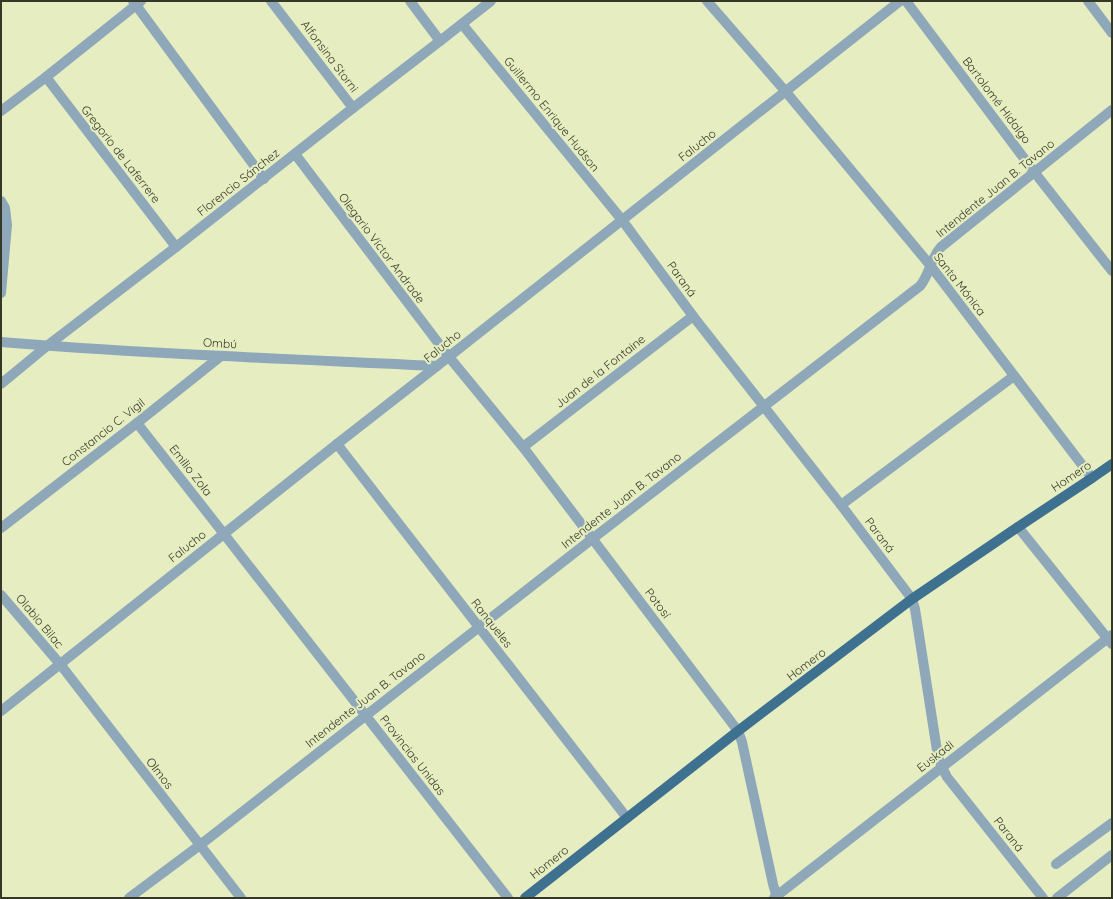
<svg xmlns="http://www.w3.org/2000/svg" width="1113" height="899" viewBox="0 0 1113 899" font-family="Quicksand,sans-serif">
	<rect width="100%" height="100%" fill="#e6eec1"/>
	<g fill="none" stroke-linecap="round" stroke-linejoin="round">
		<g stroke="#8ea8b9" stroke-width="10">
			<path d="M 133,1 L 264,179"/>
			<path d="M 271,1 L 353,108"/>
			<path d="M 410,1 L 440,41"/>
			<path d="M 707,1 L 786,92 L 930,265 L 1092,478"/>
			<path d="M 906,1 L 1035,173 L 1112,271"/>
			<path d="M 1088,1 L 1112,33"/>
			<path d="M 462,24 L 622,220 L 693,316 L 841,505 L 912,599 L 915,609 L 938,757 L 942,767 L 947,777 L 1043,898"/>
			<path d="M 46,77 L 176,247"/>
			<path d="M 1,111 L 46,77 L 141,1"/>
			<path d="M 295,154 L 449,357 L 523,447 L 738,731 L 742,742 L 773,884 L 777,898"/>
			<path d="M 1,201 L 5,208 L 7,225 L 1,293"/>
			<path d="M 1,342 C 146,354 292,359 437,366"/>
			<path d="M 1,384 L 47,346 L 176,247 L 353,108 L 440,41 L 491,1"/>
			<path d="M 137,423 L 224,534 L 508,898"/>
			<path d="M 337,444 L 627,818"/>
			<path d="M 523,447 L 693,316"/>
			<path d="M 841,505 L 1014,376"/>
			<path d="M 1018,527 L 1112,644"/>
			<path d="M 1,528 L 137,423 L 221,356"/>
			<path d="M 1,595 L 60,664 L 241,898"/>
			<path d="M 1,711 L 337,444 L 437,366 L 900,1"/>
			<path d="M 1056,864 L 1112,823"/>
			<path d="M 129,898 L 200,845 L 592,539 L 920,286 C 930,274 930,259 941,247 L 1112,110"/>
			<path d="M 774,898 L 1112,635"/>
			<path d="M 1057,898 L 1112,855"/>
		</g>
		<path stroke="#3e718f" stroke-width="10" d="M 525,898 L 738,731 L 912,599 L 1018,527 L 1092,478 L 1112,464"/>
	</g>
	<g text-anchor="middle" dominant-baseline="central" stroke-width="4" stroke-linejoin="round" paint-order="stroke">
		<g font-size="12" fill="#353826" stroke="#e6eec1">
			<text transform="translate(330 56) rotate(53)">Alfonsina Storni</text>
			<text transform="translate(997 100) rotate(53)">Bartolomé Hidalgo</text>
			<text transform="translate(552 114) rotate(51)">Guillermo Enrique Hudson</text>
			<text transform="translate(697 145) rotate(-38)">Falucho</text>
			<text transform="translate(121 154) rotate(52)">Gregorio de Laferrere</text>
			<text transform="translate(238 182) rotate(-38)">Florencio Sánchez</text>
			<text transform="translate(995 188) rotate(-39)">Intendente Juan B. Tavano</text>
			<text transform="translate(382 248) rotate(53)">Olegario Víctor Andrade</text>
			<text transform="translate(682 279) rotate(54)">Paraná</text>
			<text transform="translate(960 284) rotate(52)">Santa Mónica</text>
			<text transform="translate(220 343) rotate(3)">Ombú</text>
			<text transform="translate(442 346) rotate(-39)">Falucho</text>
			<text transform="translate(600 371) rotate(-38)">Juan de la Fontaine</text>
			<text transform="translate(103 432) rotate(-38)">Constancio C. Vigil</text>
			<text transform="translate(191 470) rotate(52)">Emilio Zola</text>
			<text transform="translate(1071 476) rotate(-34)">Homero</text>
			<text transform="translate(621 500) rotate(-38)">Intendente Juan B. Tavano</text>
			<text transform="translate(880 535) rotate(53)">Paraná</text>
			<text transform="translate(187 546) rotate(-38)">Falucho</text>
			<text transform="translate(658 603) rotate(53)">Potosí</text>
			<text transform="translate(40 621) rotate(50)">Olabio Bilac</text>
			<text transform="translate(492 623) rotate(52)">Ranqueles</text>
			<text transform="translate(806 664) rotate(-37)">Homero</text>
			<text transform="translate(365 699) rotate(-38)">Intendente Juan B. Tavano</text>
			<text transform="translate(413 755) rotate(52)">Provincias Unidas</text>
			<text transform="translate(935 756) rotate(-38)">Euskadi</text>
			<text transform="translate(160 773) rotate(52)">Olmos</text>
			<text transform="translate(1009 834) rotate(52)">Paraná</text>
			<text transform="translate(549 862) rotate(-38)">Homero</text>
		</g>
	</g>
	<rect width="1113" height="899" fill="none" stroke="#353826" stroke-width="4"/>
</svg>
